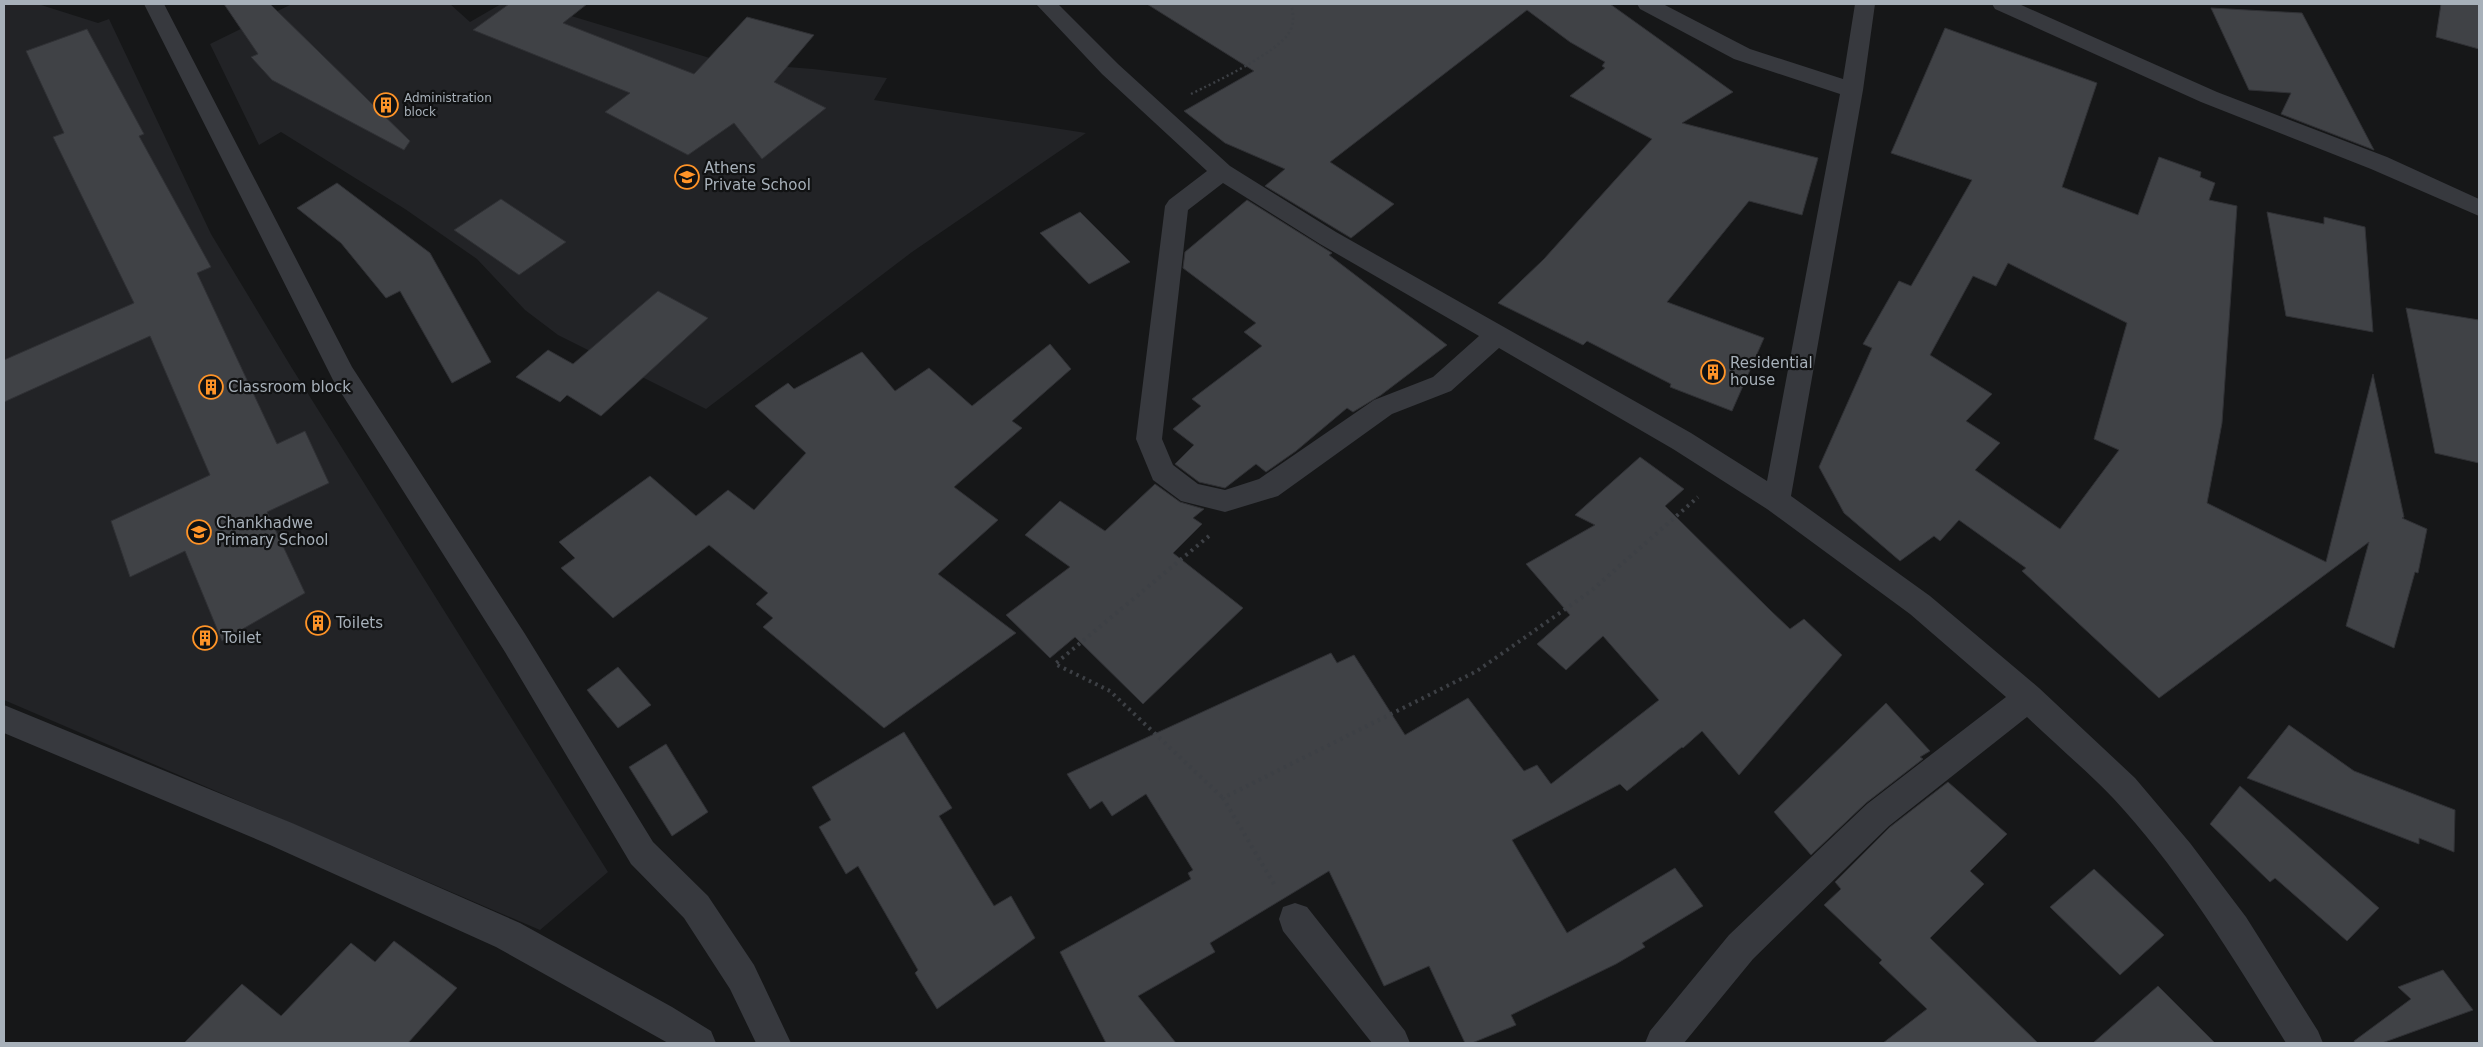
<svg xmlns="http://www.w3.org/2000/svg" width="2483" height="1047" viewBox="0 0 2483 1047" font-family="'DejaVu Sans',sans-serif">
	<rect width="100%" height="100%" fill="#161718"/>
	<g fill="#222326">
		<path d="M 4,4 L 38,4 L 98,23 L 109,19 L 211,234 L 290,365 L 608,872 L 540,930 L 4,700 Z"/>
		<path d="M 292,4 L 450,4 L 470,22 L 501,4 L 539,4 L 545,8 L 723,62 L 813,69 L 887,78 L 874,100 L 1086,133 L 912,252 L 706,409 L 558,335 L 525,310 L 477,259 L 405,209 L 281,132 L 259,145 L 210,44 Z"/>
	</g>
	<g fill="#404246" stroke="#303135" fill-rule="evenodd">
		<path d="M 224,4 L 270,4 L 410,141 L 404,150 L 272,80 L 251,57 L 258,54 Z"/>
		<path d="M 509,4 L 587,4 L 563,23 L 694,74 L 747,17 L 814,35 L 774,82 L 826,108 L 762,159 L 734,123 L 688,155 L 605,112 L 630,93 L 473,30 Z"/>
		<path d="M 1147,4 L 1610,4 L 1733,92 L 1682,123 L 1818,158 L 1802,215 L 1749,201 L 1667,302 L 1764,338 L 1732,411 L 1670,387 L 1671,384 L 1587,341 L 1583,345 L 1498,303 L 1544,259 L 1652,139 L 1570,96 L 1605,68 L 1602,66 L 1605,62 L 1570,42 L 1527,10 L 1330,162 L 1394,204 L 1351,238 L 1265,186 L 1285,169 L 1225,143 L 1184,111 L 1254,71 Z"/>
		<path d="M 2441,4 L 2479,4 L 2479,49 L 2436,37 Z"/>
		<path d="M 2211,8 L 2302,13 L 2374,150 L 2281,114 L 2291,93 L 2249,90 Z"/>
		<path d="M 1945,28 L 2097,83 L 2062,187 L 2138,215 L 2159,157 L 2201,172 L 2200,177 L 2215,183 L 2209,200 L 2237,206 L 2222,423 L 2207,503 L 2326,562 L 2373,374 L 2404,517 L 2402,518 L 2427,529 L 2418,573 L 2415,572 L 2394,648 L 2346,626 L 2369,542 L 2159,698 L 2022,571 L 2026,568 L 1959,520 L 1940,541 L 1934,536 L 1900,561 L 1844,513 L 1819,467 L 1872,348 L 1863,344 L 1899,281 L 1911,286 L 1972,180 L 1891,153 ZM 2008,263 L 2127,323 L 2094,439 L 2119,450 L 2060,529 L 1975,470 L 2000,443 L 1966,421 L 1992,394 L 1930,355 L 1973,276 L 1996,286 Z"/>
		<path d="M 87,29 L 144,134 L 139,136 L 211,267 L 197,273 L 277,444 L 305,431 L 329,483 L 267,512 L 305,593 L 222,641 L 185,551 L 130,577 L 111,521 L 210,475 L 150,336 L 4,402 L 4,360 L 134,303 L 53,137 L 64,133 L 26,51 Z"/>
		<path d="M 337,183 L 430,253 L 491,362 L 452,383 L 400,291 L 386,298 L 341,243 L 297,208 Z"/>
		<path d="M 501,199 L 566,242 L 519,275 L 454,230 Z"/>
		<path d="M 1247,200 L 1332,253 L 1329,255 L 1447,345 L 1381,395 L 1353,412 L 1347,408 L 1296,451 L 1266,472 L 1256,464 L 1225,488 L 1199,482 L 1175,464 L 1194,445 L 1173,429 L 1201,406 L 1192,399 L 1262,346 L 1244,332 L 1256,323 L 1183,268 L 1185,252 Z"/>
		<path d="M 1080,212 L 1130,262 L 1089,284 L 1040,233 Z"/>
		<path d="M 2267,212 L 2324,224 L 2324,217 L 2365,227 L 2373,332 L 2286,316 Z"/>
		<path d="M 658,291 L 708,318 L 601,416 L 567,395 L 560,402 L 516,377 L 548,350 L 573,364 Z"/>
		<path d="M 2406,308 L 2479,320 L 2479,463 L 2435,453 Z"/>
		<path d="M 1050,344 L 1071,369 L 1012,421 L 1022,428 L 954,487 L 998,520 L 938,574 L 1016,633 L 884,728 L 763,627 L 773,618 L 756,604 L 768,593 L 709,545 L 613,618 L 561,568 L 575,558 L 559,542 L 650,476 L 696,516 L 728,490 L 754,510 L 806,453 L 755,406 L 788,383 L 794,389 L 862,352 L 895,391 L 929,368 L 972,406 Z"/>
		<path d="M 1640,457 L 1684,489 L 1665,506 L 1770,610 L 1790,629 L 1804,619 L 1842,655 L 1739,775 L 1702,731 L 1683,748 L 1682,747 L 1627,791 L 1620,784 L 1512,840 L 1567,933 L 1675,868 L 1703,906 L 1642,943 L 1645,947 L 1616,964 L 1511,1015 L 1516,1025 L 1472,1043 L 1465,1043 L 1429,966 L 1384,986 L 1329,871 L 1210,943 L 1215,952 L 1138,996 L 1176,1043 L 1106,1043 L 1060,952 L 1191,879 L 1188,873 L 1193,870 L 1146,794 L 1112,816 L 1102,801 L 1090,809 L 1067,774 L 1331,653 L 1337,663 L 1354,655 L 1405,735 L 1468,698 L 1524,771 L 1537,765 L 1551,784 L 1659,700 L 1603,636 L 1566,670 L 1537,644 L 1570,615 L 1526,564 L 1595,525 L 1575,515 Z"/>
		<path d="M 1155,484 L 1180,502 L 1204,509 L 1193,518 L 1202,524 L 1173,553 L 1243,608 L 1143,704 L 1075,637 L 1050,658 L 1006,615 L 1070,567 L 1025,535 L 1060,501 L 1105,531 Z"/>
		<path d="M 618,667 L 651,705 L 618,728 L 587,690 Z"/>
		<path d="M 1886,703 L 1930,751 L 1920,757 L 1923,759 L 1866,803 L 1811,855 L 1774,812 Z"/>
		<path d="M 2289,725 L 2354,771 L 2455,810 L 2454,852 L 2419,838 L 2419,844 L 2247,778 Z"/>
		<path d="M 904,732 L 952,808 L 939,816 L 994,906 L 1011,896 L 1035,938 L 937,1009 L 915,973 L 918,970 L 858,866 L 846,874 L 819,827 L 831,820 L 812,787 Z"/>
		<path d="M 666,744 L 708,812 L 672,836 L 629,767 Z"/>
		<path d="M 1948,782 L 2007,834 L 1970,871 L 1984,884 L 1930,938 L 2038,1043 L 1883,1043 L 1927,1009 L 1879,963 L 1882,960 L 1824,905 L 1841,889 L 1835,882 L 1890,827 Z"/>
		<path d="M 2240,786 L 2379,908 L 2347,941 L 2275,878 L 2270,882 L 2210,824 Z"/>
		<path d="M 2094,869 L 2164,935 L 2120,975 L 2050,907 Z"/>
		<path d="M 394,941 L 457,988 L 408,1043 L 184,1043 L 242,984 L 281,1016 L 351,943 L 375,962 Z"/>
		<path d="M 2443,970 L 2473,1010 L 2382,1043 L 2355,1043 L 2354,1041 L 2411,999 L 2398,987 Z"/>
		<path d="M 2158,986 L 2215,1043 L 2093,1043 Z"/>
	</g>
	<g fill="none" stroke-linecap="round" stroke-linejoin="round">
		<path stroke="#3d4045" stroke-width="2.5" stroke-dasharray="2 3" stroke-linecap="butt" d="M 1191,94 C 1215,82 1278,53 1290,31 C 1295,22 1293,13 1291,4"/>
		<g stroke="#3d4045" stroke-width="4" stroke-dasharray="2.5 4.5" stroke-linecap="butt">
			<path d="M 1209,536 L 1055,664 L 1110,691 L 1223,798"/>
			<path d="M 1274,884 L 1223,798 L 1477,671 L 1591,591 L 1698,497"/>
		</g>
		<g fill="#37393e" fill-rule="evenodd">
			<path d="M 144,4 L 164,4 L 352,367 L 525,634 L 653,842 L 708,896 L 754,965 L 791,1043 L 756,1043 L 730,989 L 684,918 L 631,864 L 505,652 L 333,380 Z"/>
			<path d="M 1036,4 L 1058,4 L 1118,64 L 1230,166 L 1336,232 L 1691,433 L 1767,481 L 1840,94 L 1734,59 L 1640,9 L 1637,4 L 1663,4 L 1750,49 L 1843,79 L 1855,4 L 1875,4 L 1863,90 L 1791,496 L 1930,596 L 2039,688 L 2135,778 L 2190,843 L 2246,917 L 2318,1031 L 2323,1043 L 2286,1043 C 2234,959 2181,871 2113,798 C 2086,770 2055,744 2027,717 L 1889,826 L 1753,959 L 1684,1043 L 1645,1043 L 1650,1031 L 1729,935 L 1867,804 L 2006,697 L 1910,614 L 1767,509 L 1673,449 L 1499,348 L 1451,391 L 1392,414 L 1278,496 L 1225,512 L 1181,501 L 1153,480 L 1136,439 L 1165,206 L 1169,200 L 1207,171 L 1102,74 ZM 1223,183 L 1320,244 L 1479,336 L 1433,377 L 1374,400 L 1259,479 L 1225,490 L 1198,484 L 1173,465 L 1162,439 L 1188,210 Z"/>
			<path d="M 1992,4 L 2019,4 L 2217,92 L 2387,157 L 2479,199 L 2479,216 L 2371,169 L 2201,102 L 1995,9 Z"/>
			<path d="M 4,705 L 292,823 L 520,923 L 672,1007 L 711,1031 L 716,1043 L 668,1043 L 496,947 L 270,845 L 4,733 Z"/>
			<path d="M 1295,903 L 1307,907 L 1405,1031 L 1410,1043 L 1372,1043 L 1283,931 L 1279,919 L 1283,907 Z"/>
		</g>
	</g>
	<defs>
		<g id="building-ring" transform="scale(1.25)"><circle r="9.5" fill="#111213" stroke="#ff9428" stroke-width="1.5"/><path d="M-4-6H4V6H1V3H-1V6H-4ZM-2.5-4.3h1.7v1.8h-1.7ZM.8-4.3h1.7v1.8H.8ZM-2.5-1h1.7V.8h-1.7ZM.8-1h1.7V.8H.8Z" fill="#ff9428"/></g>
		<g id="school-ring" transform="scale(1.25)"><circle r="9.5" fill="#111213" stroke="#ff9428" stroke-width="1.5"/><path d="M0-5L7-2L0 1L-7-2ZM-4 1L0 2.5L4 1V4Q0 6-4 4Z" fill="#ff9428"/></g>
	</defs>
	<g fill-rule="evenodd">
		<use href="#building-ring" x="386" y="105"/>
		<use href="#school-ring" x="687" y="177"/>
		<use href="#building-ring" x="1713" y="372"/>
		<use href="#building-ring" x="211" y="387"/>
		<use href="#school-ring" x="199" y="532"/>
		<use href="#building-ring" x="318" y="623"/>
		<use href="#building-ring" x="205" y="638"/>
	</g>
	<g text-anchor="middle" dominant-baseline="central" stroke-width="4.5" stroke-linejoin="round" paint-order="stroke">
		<g font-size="12" fill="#a7b0b9" stroke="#111213" text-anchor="start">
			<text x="404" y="98">Administration<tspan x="404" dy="14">block</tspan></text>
		</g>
		<g font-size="15" fill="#a7b0b9" stroke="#111213" text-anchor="start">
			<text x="704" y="168">Athens<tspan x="704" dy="17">Private School</tspan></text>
			<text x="1730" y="363">Residential<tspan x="1730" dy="17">house</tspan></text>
			<text x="228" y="387">Classroom block</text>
			<text x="216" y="523">Chankhadwe<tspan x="216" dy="17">Primary School</tspan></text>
			<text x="336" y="623">Toilets</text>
			<text x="222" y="638">Toilet</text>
		</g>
	</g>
	<rect width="2483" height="1047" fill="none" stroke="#a7b0b9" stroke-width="10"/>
</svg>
